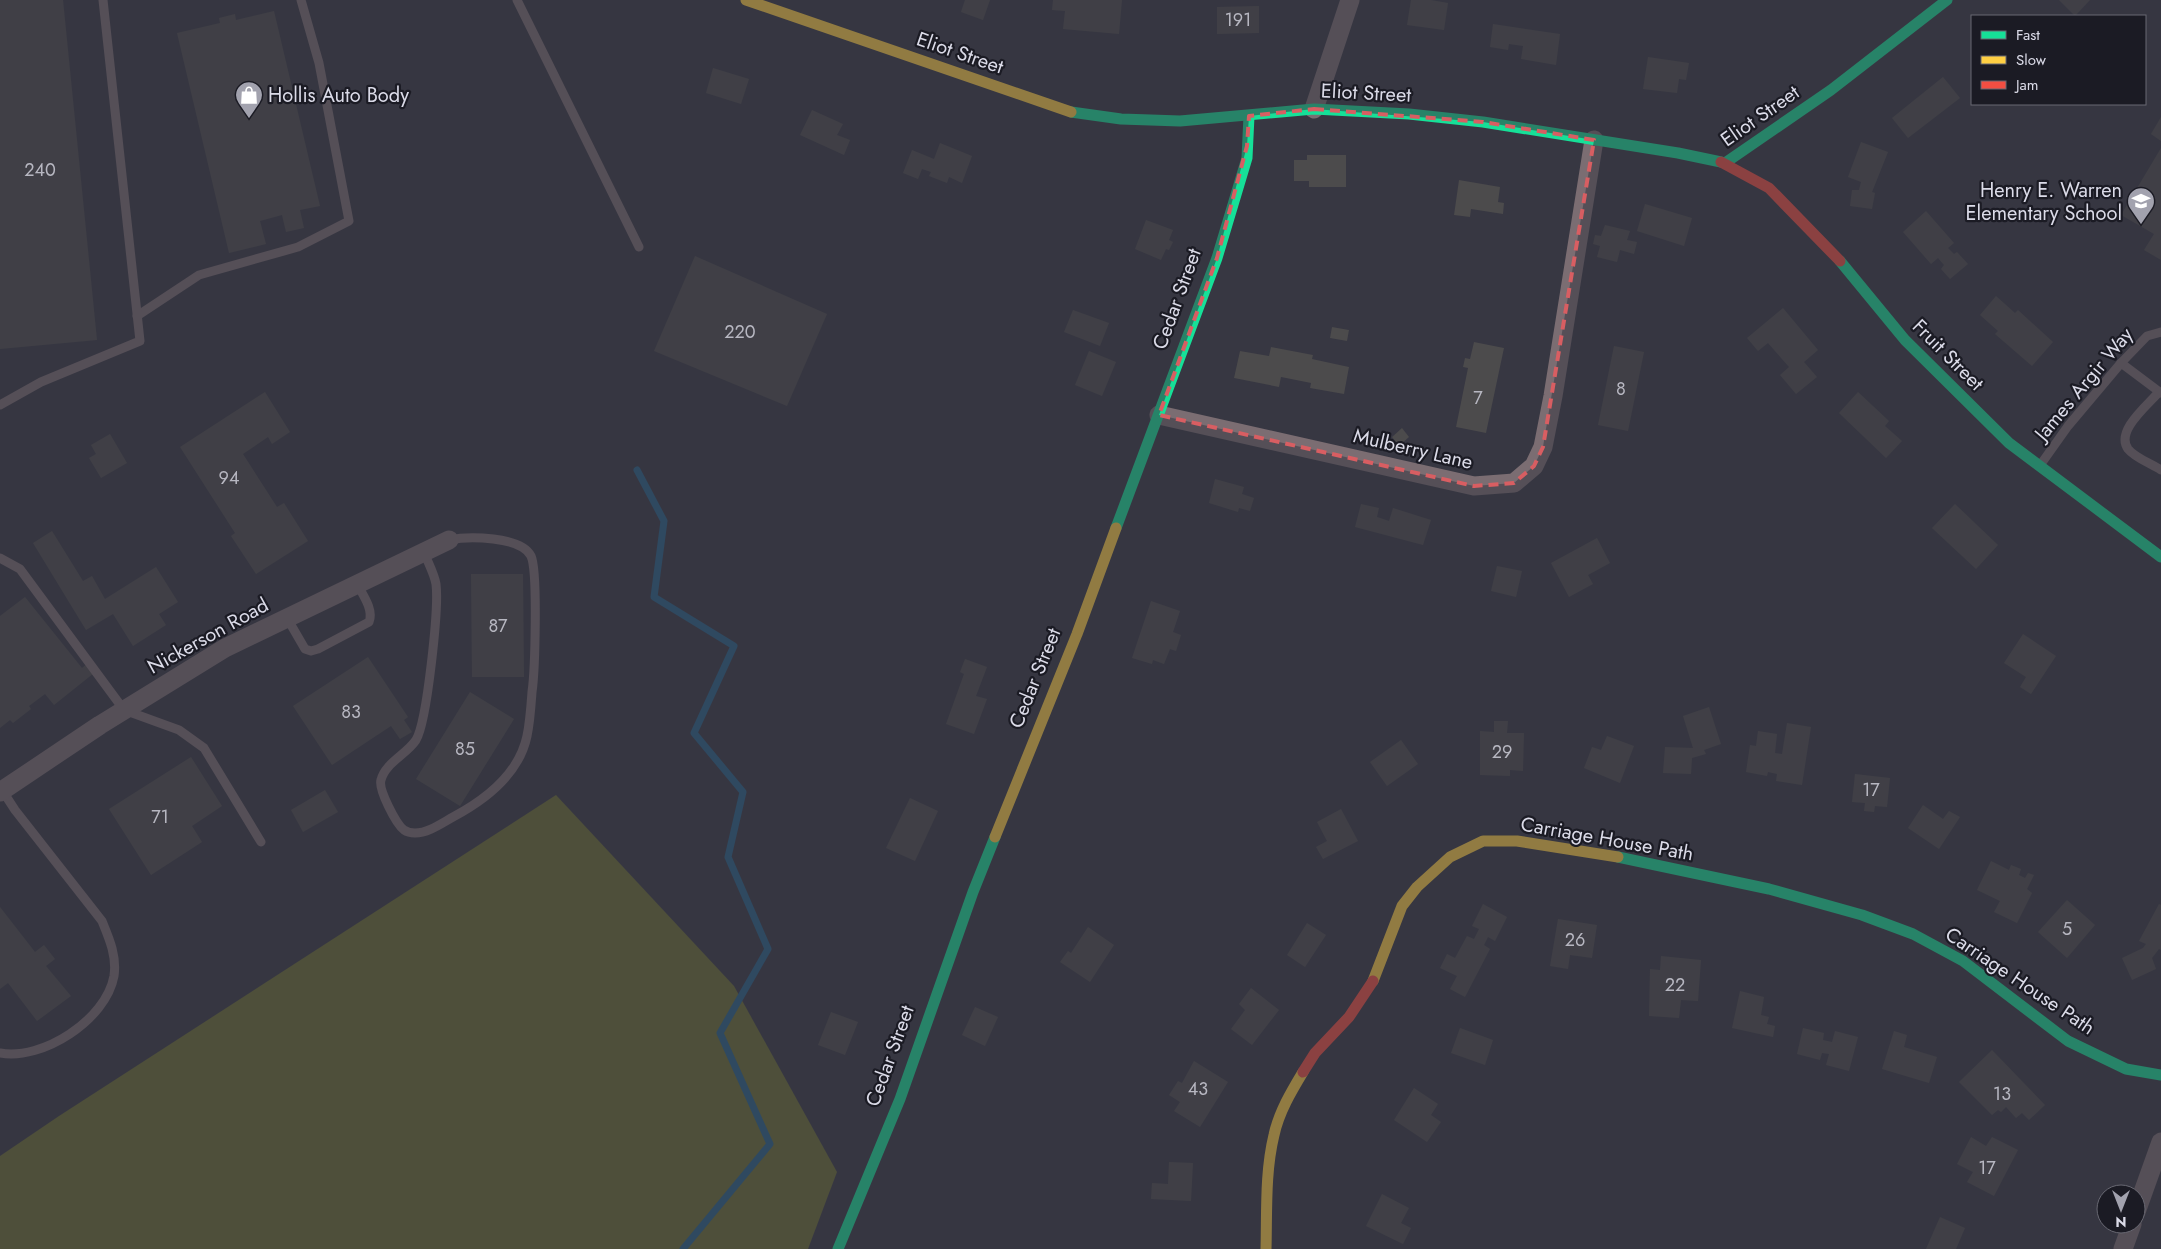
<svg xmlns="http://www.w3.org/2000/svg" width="2161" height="1249" viewBox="0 0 2161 1249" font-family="Jost,sans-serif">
	<rect width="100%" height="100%" fill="#373742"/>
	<path fill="#6a6d32" d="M 556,795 L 734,986 L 837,1172 L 808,1249 L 0,1249 L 0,1156 L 59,1116 Z"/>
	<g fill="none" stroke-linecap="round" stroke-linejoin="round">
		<path stroke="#266086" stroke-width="7" d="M 637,470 L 664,521 L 654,597 L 734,646 L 694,733 L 743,792 L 728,857 L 768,949 L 720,1033 L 770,1144 L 683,1249"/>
	</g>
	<g fill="#4c4b4c">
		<path d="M 0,0 L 63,0 L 97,340 L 0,349 Z"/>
		<path d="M 965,0 L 990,0 L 983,20 L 961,12 Z"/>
		<path d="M 1053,0 L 1122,0 L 1119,34 L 1063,29 L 1065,11 L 1052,10 Z"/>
		<path d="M 1411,0 L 1431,0 L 1448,3 L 1444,30 L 1407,25 Z"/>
		<path d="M 2059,0 L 2090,0 L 2075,16 Z"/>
		<path d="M 1259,6 L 1259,33 L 1217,34 L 1217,7 Z"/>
		<path d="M 274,11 L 320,206 L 300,210 L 304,228 L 286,232 L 282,215 L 260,221 L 266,244 L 229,253 L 177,33 L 220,23 L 219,18 L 235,14 L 236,20 Z"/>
		<path d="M 1493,24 L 1560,34 L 1556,65 L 1521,59 L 1523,46 L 1509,44 L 1508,50 L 1490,47 Z"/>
		<path d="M 1648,57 L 1689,63 L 1686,80 L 1679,79 L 1677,93 L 1643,89 Z"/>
		<path d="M 713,68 L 749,79 L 741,104 L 706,93 Z"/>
		<path d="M 1943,77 L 1960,98 L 1908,138 L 1892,118 Z"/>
		<path d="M 812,110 L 843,124 L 837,135 L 850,140 L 844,155 L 800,135 Z"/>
		<path d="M 2161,117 L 2161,141 L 2151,134 Z"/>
		<path d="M 1861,142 L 1888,152 L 1872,192 L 1875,193 L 1872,209 L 1850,206 L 1852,190 L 1859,190 L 1861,182 L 1848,177 Z"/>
		<path d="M 940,143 L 972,156 L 962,183 L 949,177 L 947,183 L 929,176 L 931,172 L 922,169 L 918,179 L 903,173 L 912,150 L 934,159 Z"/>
		<path d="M 2161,148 L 2161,260 L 2144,250 L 2154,234 L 2121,215 Z"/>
		<path d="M 1307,155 L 1346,155 L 1346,187 L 1309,187 L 1309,181 L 1294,181 L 1294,160 L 1307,160 Z"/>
		<path d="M 1459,180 L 1500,187 L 1498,202 L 1504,203 L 1503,214 L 1471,209 L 1470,217 L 1454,215 Z"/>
		<path d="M 1645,204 L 1692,218 L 1684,246 L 1637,231 Z"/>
		<path d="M 1926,211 L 1954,243 L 1948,248 L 1954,254 L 1957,252 L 1968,264 L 1950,279 L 1941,269 L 1944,265 L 1938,258 L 1931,264 L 1903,232 Z"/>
		<path d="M 1146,220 L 1173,230 L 1169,240 L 1173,242 L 1169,250 L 1166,249 L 1161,260 L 1135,249 Z"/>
		<path d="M 1605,225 L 1630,231 L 1627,240 L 1637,242 L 1634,254 L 1620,250 L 1617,262 L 1597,257 L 1600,246 L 1593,244 L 1595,235 L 1601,236 Z"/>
		<path d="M 695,256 L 827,314 L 787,406 L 654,351 Z"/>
		<path d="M 1996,296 L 2015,313 L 2018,310 L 2053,342 L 2032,366 L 1995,334 L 1998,331 L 1980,315 Z"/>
		<path d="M 1783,308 L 1818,350 L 1804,362 L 1817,377 L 1796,394 L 1780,375 L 1789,367 L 1768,343 L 1758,351 L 1747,338 Z"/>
		<path d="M 1073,310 L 1109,323 L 1100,346 L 1064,332 Z"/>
		<path d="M 1332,327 L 1349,330 L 1347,341 L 1330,338 Z"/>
		<path d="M 1474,342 L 1504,348 L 1486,433 L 1456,427 L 1468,368 L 1463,367 L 1465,358 L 1470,359 Z"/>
		<path d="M 1614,346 L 1644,352 L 1628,431 L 1598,425 Z"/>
		<path d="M 1271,347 L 1313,355 L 1312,359 L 1349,367 L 1344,394 L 1310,388 L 1311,383 L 1281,377 L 1279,387 L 1234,378 L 1240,351 L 1269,356 Z"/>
		<path d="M 1089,351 L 1116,362 L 1102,396 L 1075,385 Z"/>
		<path d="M 265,392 L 290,432 L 272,444 L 268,437 L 243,454 L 277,507 L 284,503 L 308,541 L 256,574 L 231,536 L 235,533 L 180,447 Z"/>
		<path d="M 1858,392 L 1889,421 L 1885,426 L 1902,441 L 1886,458 L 1839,413 Z"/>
		<path d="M 1402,428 L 1409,437 L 1399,446 L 1392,437 Z"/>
		<path d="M 110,434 L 127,463 L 101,478 L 89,458 L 96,454 L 91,445 Z"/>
		<path d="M 1215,479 L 1244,487 L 1242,494 L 1254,498 L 1250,511 L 1239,508 L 1238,512 L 1209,503 Z"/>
		<path d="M 1361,504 L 1379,508 L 1377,517 L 1389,521 L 1393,508 L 1431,520 L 1423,545 L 1355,527 Z"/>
		<path d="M 1955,504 L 1998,545 L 1976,569 L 1932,528 Z"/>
		<path d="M 52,531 L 83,581 L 92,576 L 105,599 L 156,567 L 178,602 L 159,614 L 166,625 L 133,646 L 113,614 L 86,630 L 33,543 Z"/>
		<path d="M 1597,538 L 1610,563 L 1588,575 L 1593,584 L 1569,597 L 1551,563 Z"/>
		<path d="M 1497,566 L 1522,571 L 1516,597 L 1491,591 Z"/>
		<path d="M 471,574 L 523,574 L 524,677 L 472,677 Z"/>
		<path d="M 25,597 L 82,668 L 87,664 L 94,673 L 54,705 L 45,694 L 29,706 L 31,709 L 13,723 L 10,720 L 0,728 L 0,616 Z"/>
		<path d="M 1151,601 L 1180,611 L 1173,632 L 1181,635 L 1176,651 L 1170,649 L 1164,664 L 1153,660 L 1152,664 L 1132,658 Z"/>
		<path d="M 2023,634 L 2056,656 L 2031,694 L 2020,687 L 2026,677 L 2004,663 Z"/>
		<path d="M 368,657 L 408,717 L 404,720 L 412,732 L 400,739 L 391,726 L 332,765 L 293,706 Z"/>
		<path d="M 965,659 L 987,667 L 976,696 L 987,699 L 974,734 L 946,724 L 964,674 L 960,672 Z"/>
		<path d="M 470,692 L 514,719 L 460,806 L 416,779 Z"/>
		<path d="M 1709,707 L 1721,744 L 1704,750 L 1706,754 L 1692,758 L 1691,774 L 1663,773 L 1665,747 L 1693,748 L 1683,716 Z"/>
		<path d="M 1494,721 L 1508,721 L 1507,733 L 1524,733 L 1523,771 L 1510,770 L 1510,776 L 1480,775 L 1480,731 L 1494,732 Z"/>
		<path d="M 1787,723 L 1811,727 L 1802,785 L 1776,781 L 1777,774 L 1768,772 L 1767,776 L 1746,772 L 1750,745 L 1756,746 L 1758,731 L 1777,734 L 1775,753 L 1782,754 Z"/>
		<path d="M 1607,736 L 1634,746 L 1620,783 L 1584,768 L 1592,747 L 1601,750 Z"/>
		<path d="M 1401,740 L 1418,764 L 1387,786 L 1370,762 Z"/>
		<path d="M 191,757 L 222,806 L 192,826 L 202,842 L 151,875 L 109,809 Z"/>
		<path d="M 1855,774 L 1890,778 L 1887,807 L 1875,806 L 1874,812 L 1864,811 L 1865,803 L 1852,802 Z"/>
		<path d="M 325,790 L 338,812 L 303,832 L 291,810 Z"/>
		<path d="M 910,798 L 938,811 L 915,861 L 886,848 Z"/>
		<path d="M 1923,805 L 1943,819 L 1949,811 L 1960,817 L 1939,849 L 1908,828 Z"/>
		<path d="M 1341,809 L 1358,841 L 1323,859 L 1316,847 L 1327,841 L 1317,822 Z"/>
		<path d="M 1991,861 L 2009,870 L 2011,865 L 2021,869 L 2019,875 L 2025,878 L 2028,873 L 2034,875 L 2027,889 L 2032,893 L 2017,923 L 1994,912 L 2000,901 L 1977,890 Z"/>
		<path d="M 2067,900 L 2095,925 L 2067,958 L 2038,932 Z"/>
		<path d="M 1483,904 L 1507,917 L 1495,941 L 1488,937 L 1484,945 L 1490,949 L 1465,997 L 1450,989 L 1457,976 L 1440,968 L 1447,954 L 1455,958 L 1467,936 L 1474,939 L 1479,929 L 1472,926 Z"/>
		<path d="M 2159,904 L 2161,905 L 2161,950 L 2159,949 L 2152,958 L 2156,969 L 2132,980 L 2122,958 L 2143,948 L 2146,944 L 2139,941 Z"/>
		<path d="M 0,907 L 35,952 L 44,945 L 55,959 L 46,966 L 71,996 L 37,1021 L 8,983 L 0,989 Z"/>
		<path d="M 1558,919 L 1597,925 L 1592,958 L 1570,955 L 1568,969 L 1550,966 Z"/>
		<path d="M 1307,923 L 1326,935 L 1305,967 L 1287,955 Z"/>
		<path d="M 1088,927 L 1114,945 L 1090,982 L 1060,962 L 1068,951 L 1071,953 Z"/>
		<path d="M 1661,956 L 1701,960 L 1698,1001 L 1681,1000 L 1679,1018 L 1649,1016 L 1650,969 L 1660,970 Z"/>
		<path d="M 1251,988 L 1279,1010 L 1252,1045 L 1231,1029 L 1245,1010 L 1239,1004 Z"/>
		<path d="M 1740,991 L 1764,997 L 1761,1015 L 1769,1017 L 1767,1024 L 1775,1026 L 1773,1037 L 1732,1028 Z"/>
		<path d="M 975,1007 L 998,1017 L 985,1046 L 962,1035 Z"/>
		<path d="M 831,1012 L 858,1022 L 845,1055 L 818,1045 Z"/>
		<path d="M 1460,1028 L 1493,1040 L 1485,1065 L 1451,1053 Z"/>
		<path d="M 1803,1028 L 1824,1033 L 1823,1040 L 1832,1042 L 1835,1031 L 1858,1037 L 1849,1071 L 1826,1065 L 1829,1054 L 1822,1053 L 1820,1060 L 1797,1054 Z"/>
		<path d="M 1894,1031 L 1907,1035 L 1904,1047 L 1937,1057 L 1929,1083 L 1882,1069 Z"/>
		<path d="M 1992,1050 L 2045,1105 L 2029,1120 L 2022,1113 L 2016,1118 L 2006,1107 L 2001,1112 L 1998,1110 L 1992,1115 L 1959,1082 Z"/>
		<path d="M 1194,1061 L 1228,1082 L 1200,1127 L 1174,1111 L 1180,1102 L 1169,1095 L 1178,1081 L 1182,1083 Z"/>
		<path d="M 1414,1088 L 1438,1104 L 1431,1115 L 1441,1122 L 1427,1142 L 1394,1120 Z"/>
		<path d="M 1971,1137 L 1986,1146 L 1992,1137 L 2018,1150 L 1994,1196 L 1967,1182 L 1973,1172 L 1957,1164 Z"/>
		<path d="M 1169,1162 L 1193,1163 L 1191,1201 L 1151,1199 L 1152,1183 L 1168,1184 Z"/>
		<path d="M 1382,1194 L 1409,1208 L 1401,1223 L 1411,1228 L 1403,1244 L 1366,1226 Z"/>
		<path d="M 1940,1217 L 1965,1228 L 1956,1249 L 1926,1249 Z"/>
	</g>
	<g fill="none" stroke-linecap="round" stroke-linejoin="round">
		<g stroke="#7b6d72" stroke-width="9">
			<path d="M 517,0 L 639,247"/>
			<path d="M 137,316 L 199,275 L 298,247 L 349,221 L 319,63 L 301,0"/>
			<path d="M 2121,363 L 2161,393"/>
			<path d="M 2159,392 C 2148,405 2115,431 2128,449 C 2135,458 2152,464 2161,470"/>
			<path d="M 0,405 L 41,382 L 140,341 L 103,0"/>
			<path d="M 2041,464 L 2068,426 L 2121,363 L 2147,336 L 2161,332"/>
			<path d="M 424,552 C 428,563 434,573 436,584 C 439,608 427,722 416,740 C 407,754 385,763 381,780 C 378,789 396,824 404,830 C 407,832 412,833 415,833 C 428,833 442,823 453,817 C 485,800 519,774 527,736 C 530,722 531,706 532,692 C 535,671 538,571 531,556 C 521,536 468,536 449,540"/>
			<path d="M 0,558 L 20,569 L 124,710 L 179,730 L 204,748 L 261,842"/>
			<path d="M 287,618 L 305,649 L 311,651 L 318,649 L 369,622 C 374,610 363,595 357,584"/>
			<path d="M 0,1053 C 42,1061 106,1020 114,976 C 117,956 109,938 102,921 L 15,810 L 2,790"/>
		</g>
		<g stroke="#7b6d72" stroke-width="19">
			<path d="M 1314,109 L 1350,0"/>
			<path d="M 1159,415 L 1474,486 L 1514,483 L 1534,466 L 1543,447 L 1553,396 L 1594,140"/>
			<path d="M 0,792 L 100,725 L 225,648 L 449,540"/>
			<path d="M 2136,1212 L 2161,1142"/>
			<path d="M 2123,1249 L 2132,1224"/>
		</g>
		<g stroke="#16e098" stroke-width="11">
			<path d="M 1071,112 L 1121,119 L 1180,121 L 1314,109 L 1409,114 L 1483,122 L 1678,153 L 1721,162"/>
			<path d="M 1725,163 L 1831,90 L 1947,0"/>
			<path d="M 1840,261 L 1905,340 L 2009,443 L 2161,557"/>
			<path d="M 1116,528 L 1217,258 L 1247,158 L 1249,116"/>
			<path d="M 1618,857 L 1769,889 L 1862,915 L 1913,934 L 1963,961 L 2068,1041 L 2126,1069 L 2161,1075"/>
			<path d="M 838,1249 L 900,1099 L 973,892 L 995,837"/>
		</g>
		<g stroke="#ffcf43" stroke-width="11">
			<path d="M 746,0 L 1071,112"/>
			<path d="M 995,837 L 1077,634 L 1116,528"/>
			<path d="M 1373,981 L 1402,906 L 1417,887 L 1450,857 L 1483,841 L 1517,841 L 1618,857"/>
			<path d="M 1266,1249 C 1267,1211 1265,1172 1274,1135 C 1279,1112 1291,1092 1303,1072"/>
		</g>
		<g stroke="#f24e42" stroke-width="11">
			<path d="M 1721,162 L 1769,188 L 1840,261"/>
			<path d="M 1303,1072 L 1315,1053 L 1349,1017 L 1373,981"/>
		</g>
	</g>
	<path d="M0 0H2161V1249H0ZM 1314,109 L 1483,122 L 1594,140 L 1543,447 L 1534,466 L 1514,483 L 1474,486 L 1159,415 L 1217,258 L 1247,146 L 1249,116 Z" fill="#373742" fill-opacity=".55" fill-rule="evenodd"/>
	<path fill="none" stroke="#d85e62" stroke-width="4" stroke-dasharray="10 6" stroke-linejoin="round" d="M 1314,109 L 1483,122 L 1594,140 L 1543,447 L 1534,466 L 1514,483 L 1474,486 L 1159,415 L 1217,258 L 1247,146 L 1249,116 Z"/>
	<defs>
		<g id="shop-pin" transform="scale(1.4375)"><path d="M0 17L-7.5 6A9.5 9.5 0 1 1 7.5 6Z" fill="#a2a2ae" stroke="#1b1b24"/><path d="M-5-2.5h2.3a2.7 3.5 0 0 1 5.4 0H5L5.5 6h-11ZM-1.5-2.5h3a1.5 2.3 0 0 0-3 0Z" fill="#fff"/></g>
		<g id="school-pin" transform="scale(1.4375)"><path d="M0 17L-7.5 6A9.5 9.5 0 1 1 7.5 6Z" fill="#a2a2ae" stroke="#1b1b24"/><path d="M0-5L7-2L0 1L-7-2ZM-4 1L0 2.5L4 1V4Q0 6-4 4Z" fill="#fff"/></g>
	</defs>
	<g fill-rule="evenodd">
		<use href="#shop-pin" x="249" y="95"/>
		<use href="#school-pin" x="2141" y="201"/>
	</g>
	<g text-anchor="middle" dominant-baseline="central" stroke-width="4.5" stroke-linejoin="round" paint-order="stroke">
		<g font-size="18" fill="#b7b7c1">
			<text x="1238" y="20">191</text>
			<text x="40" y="170">240</text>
			<text x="740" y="332">220</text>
			<text x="1621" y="389">8</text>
			<text x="1478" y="398">7</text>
			<text x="229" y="478">94</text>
			<text x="498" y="626">87</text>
			<text x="351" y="712">83</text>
			<text x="465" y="749">85</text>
			<text x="1502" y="752">29</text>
			<text x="1871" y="790">17</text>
			<text x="160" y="817">71</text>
			<text x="2067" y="929">5</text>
			<text x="1575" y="940">26</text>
			<text x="1675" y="985">22</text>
			<text x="1198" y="1089">43</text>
			<text x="2002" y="1094">13</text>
			<text x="1987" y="1168">17</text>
		</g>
		<g font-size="20" fill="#dbdbe8" stroke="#1b1b24">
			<text transform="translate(960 53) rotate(19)">Eliot Street</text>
			<text transform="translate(1366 93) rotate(3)">Eliot Street</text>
			<text transform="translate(1760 116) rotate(-35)">Eliot Street</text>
			<text transform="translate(1177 299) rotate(-70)">Cedar Street</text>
			<text transform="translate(1948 355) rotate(45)">Fruit Street</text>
			<text transform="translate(2084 384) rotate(-50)">James Argir Way</text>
			<text transform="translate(1413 449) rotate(13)">Mulberry Lane</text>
			<text transform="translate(208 636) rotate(-29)">Nickerson Road</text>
			<text transform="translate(1035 678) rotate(-68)">Cedar Street</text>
			<text transform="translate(1607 839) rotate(10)">Carriage House Path</text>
			<text transform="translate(2020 981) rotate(34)">Carriage House Path</text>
			<text transform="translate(890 1056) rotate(-70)">Cedar Street</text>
		</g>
		<g font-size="20" fill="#dbdbe8" stroke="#1b1b24" text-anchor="start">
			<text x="268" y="95">Hollis Auto Body</text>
			<text x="2122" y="190" text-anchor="end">Henry E. Warren<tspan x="2122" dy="23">Elementary School</tspan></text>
		</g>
	</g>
	<rect x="1971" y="15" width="175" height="90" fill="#1b1b24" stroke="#686872"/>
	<rect x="1981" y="31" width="25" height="8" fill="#16e098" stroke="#686872"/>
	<text x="2016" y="40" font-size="15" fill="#dbdbe8">Fast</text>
	<rect x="1981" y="56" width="25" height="8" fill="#ffcf43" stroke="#686872"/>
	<text x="2016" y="65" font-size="15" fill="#dbdbe8">Slow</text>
	<rect x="1981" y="81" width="25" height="8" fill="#f24e42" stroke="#686872"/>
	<text x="2016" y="90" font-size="15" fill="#dbdbe8">Jam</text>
	<g transform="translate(2121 1209) rotate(180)"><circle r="24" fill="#1b1b24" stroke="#686872"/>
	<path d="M0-4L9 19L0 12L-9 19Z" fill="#a2a2ae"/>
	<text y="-8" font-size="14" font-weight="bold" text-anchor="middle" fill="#dbdbe8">N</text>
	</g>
</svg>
